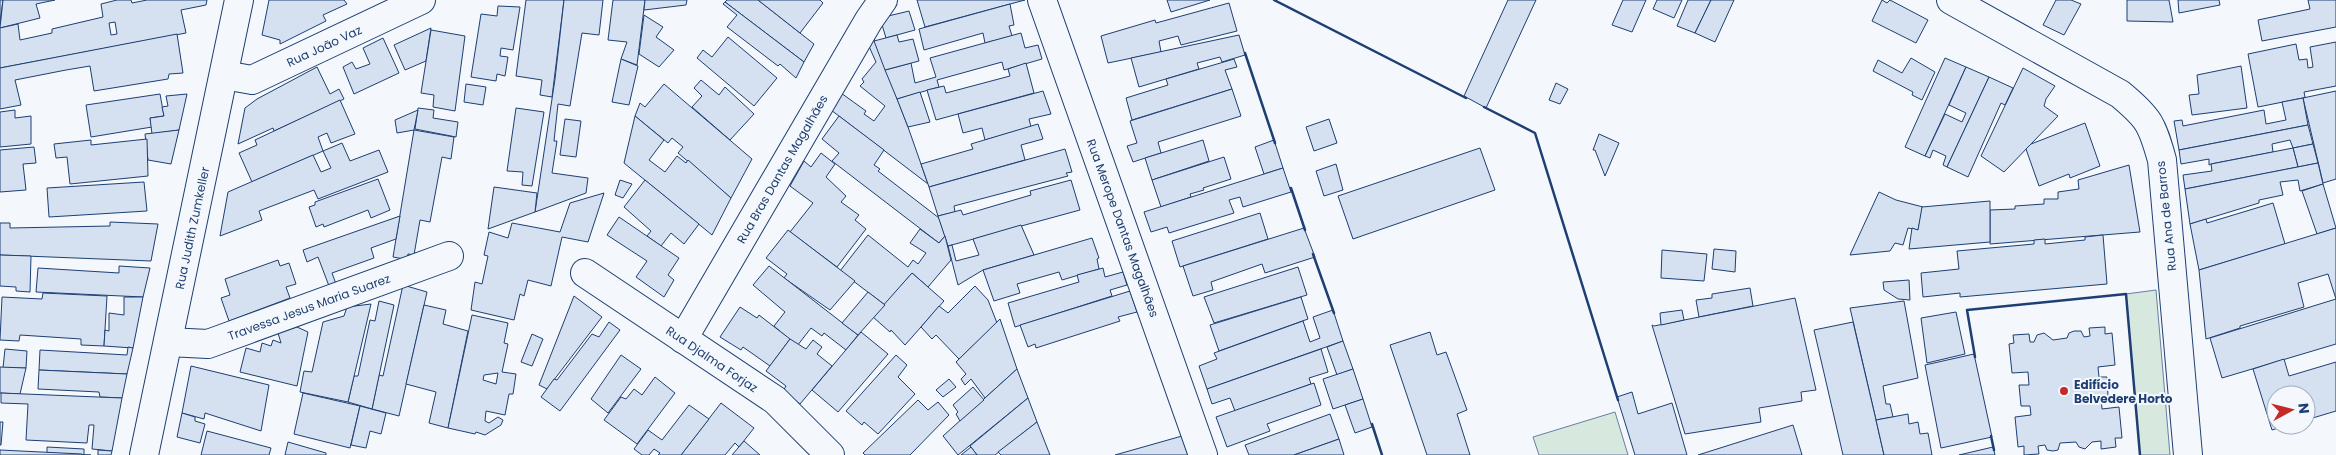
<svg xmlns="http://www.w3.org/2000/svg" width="2336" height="455" viewBox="0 0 2336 455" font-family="Poppins,sans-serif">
	<rect width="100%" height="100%" fill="#f4f7fb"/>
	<g fill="#d7e8df" stroke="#687fa3">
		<path d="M 2156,290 L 2170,455 L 2140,455 L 2126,294 Z"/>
		<path d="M 1615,412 L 1628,455 L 1539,455 L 1533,437 Z"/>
	</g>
	<g fill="#d5e0f0" stroke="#1d3f73" fill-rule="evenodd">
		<path d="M 0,0 L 3,0 L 0,23 Z"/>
		<path d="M 3,0 L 55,0 L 36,4 L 40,18 L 0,28 Z"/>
		<path d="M 117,0 L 131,0 L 132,3 L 147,0 L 207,0 L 206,5 L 181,10 L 186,33 L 0,68 L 0,28 L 18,24 L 20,40 L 52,33 L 52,29 L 103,17 L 101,4 ZM 115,22 L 117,34 L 111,35 L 109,23 Z"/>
		<path d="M 269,0 L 344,0 L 347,4 L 323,15 L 326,21 L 280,44 L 280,40 L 262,35 Z"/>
		<path d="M 526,0 L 564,0 L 552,97 L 540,95 L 542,80 L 516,76 Z"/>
		<path d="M 564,0 L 603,0 L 599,35 L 582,33 L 570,106 L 558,104 L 554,141 L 557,141 L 552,173 L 588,178 L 586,193 L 535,212 L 555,79 Z"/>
		<path d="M 613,0 L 645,0 L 637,65 L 621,59 L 627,42 L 608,40 Z"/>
		<path d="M 645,0 L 687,0 L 686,5 L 644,10 Z"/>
		<path d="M 727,0 L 758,0 L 814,44 L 804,62 L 725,2 Z"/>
		<path d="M 758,0 L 820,0 L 823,3 L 800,33 Z"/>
		<path d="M 917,0 L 1025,0 L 925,27 Z"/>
		<path d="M 1167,0 L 1210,0 L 1171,12 Z"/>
		<path d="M 1508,0 L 1536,0 L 1486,108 L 1464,96 Z"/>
		<path d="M 1623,0 L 1646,0 L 1632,32 L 1612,25 Z"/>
		<path d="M 1657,0 L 1682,0 L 1674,18 L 1653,9 Z"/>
		<path d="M 1688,0 L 1711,0 L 1695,33 L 1677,26 Z"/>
		<path d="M 1711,0 L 1734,0 L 1715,42 L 1695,33 Z"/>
		<path d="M 1882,0 L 1887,3 L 1890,0 L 1928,20 L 1916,43 L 1872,21 Z"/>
		<path d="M 2056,0 L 2071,0 L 2081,4 L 2064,35 L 2043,25 Z"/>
		<path d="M 2127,0 L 2169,0 L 2173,22 L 2127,21 Z"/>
		<path d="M 2178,0 L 2219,0 L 2220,5 L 2179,13 Z"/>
		<path d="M 2308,0 L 2336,0 L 2336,27 L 2262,41 L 2258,20 L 2310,9 Z"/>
		<path d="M 725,2 L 804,62 L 796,78 L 780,64 L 778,66 L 727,27 L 737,15 L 723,4 Z"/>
		<path d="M 1229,3 L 1237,31 L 1181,45 L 1178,36 L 1159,41 L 1161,52 L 1108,63 L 1101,36 L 1155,20 L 1156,23 Z"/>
		<path d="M 1010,4 L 1014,25 L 1009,26 L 1012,36 L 985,43 L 983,33 L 924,50 L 919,29 Z"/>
		<path d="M 498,6 L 520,7 L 513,50 L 501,48 L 500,56 L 508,57 L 505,76 L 497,74 L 496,81 L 471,77 L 481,14 L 497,16 Z"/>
		<path d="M 909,11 L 915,30 L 886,38 L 880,18 Z"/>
		<path d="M 644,15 L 663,27 L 656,37 L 674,50 L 659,67 L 639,54 Z"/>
		<path d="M 431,28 L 426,61 L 405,70 L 394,45 Z"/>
		<path d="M 431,30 L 465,36 L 455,111 L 433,107 L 434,95 L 421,93 Z"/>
		<path d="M 872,33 L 908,127 L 928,184 L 831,110 L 841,93 L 866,111 L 864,114 L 874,121 L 885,106 L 860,86 L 864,82 L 862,79 L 876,62 L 867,42 Z"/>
		<path d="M 1021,33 L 1025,48 L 1038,45 L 1042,59 L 1004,70 L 1002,62 L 937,80 L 939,87 L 897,99 L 885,70 L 911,63 L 915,83 L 936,77 L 930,58 Z"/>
		<path d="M 177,34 L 183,73 L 169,74 L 168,79 L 94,91 L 90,66 L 66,70 L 15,80 L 21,105 L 0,109 L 0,68 Z"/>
		<path d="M 897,35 L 899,42 L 913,39 L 919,61 L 885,70 L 874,41 Z"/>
		<path d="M 1239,35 L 1245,55 L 1222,62 L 1220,57 L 1197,63 L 1199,69 L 1139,87 L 1131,58 Z"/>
		<path d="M 728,37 L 777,78 L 754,106 L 697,58 L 703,50 L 712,57 Z"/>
		<path d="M 383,38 L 399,73 L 354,94 L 343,67 L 352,62 L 356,69 L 370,64 L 363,48 Z"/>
		<path d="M 2336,42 L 2336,86 L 2304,92 L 2305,97 L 2303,98 L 2258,107 L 2248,54 L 2296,44 L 2299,60 L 2307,59 L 2308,68 L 2313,67 L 2310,47 Z"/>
		<path d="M 1911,58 L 1935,72 L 1922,100 L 1912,95 L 1913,92 L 1873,71 L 1878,60 L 1902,73 Z"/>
		<path d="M 1945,58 L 1966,67 L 1925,156 L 1905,147 Z"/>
		<path d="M 621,59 L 638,66 L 629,105 L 612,102 Z"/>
		<path d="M 1234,59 L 1237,67 L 1225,70 L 1232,89 L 1132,120 L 1126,98 L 1168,85 L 1166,79 Z"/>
		<path d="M 1026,63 L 1034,93 L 936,120 L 927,90 L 944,86 L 946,93 L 1010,76 L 1008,69 Z"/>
		<path d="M 2241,66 L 2247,108 L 2192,115 L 2189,95 L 2199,94 L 2197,75 Z"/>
		<path d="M 317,67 L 330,94 L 339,89 L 344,99 L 274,131 L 273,128 L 238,144 L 245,108 L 257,99 Z"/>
		<path d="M 1966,67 L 1989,77 L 1947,167 L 1943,165 L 1946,156 L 1933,150 L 1930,158 L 1925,156 L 1945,114 L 1962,122 L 1966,113 L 1949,105 Z"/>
		<path d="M 2023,68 L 2055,86 L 2046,99 L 2044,106 L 2058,116 L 2004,172 L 1981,156 Z"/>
		<path d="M 1989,77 L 2013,88 L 2005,105 L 2001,103 L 1968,177 L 1947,167 Z"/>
		<path d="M 701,80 L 719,95 L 725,87 L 754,114 L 730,140 L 692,107 L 702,96 L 694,88 Z"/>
		<path d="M 1556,83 L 1568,89 L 1560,104 L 1549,100 Z"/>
		<path d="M 466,84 L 486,87 L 483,105 L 464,102 Z"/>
		<path d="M 664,84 L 752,159 L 731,198 L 678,153 L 683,147 L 672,138 L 668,143 L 635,116 L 640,103 L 645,107 Z"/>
		<path d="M 1232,89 L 1241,116 L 1158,142 L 1161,153 L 1133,162 L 1127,146 L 1137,143 L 1130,121 Z"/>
		<path d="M 1043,91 L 1051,114 L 1029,119 L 1031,127 L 985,140 L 982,128 L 963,133 L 958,114 Z"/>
		<path d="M 2336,91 L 2336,179 L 2323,183 L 2303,98 Z"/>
		<path d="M 920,92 L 930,122 L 908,127 L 897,99 Z"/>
		<path d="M 160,94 L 164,116 L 150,118 L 152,127 L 91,137 L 86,105 Z"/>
		<path d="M 187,94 L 179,130 L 152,134 L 150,118 L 164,116 L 162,107 L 168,106 L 166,96 Z"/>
		<path d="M 2303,98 L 2308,125 L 2179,150 L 2174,121 L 2182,120 L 2183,126 L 2264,110 L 2266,124 L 2286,120 L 2282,102 Z"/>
		<path d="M 340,100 L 355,134 L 331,143 L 327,133 L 318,137 L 323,151 L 252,182 L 239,153 L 257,145 L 255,140 Z"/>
		<path d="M 418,108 L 434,110 L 433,118 L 458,122 L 456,137 L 415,129 Z"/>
		<path d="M 516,108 L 544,112 L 532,186 L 522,185 L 523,172 L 507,171 Z"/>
		<path d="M 15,110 L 15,118 L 31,116 L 31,144 L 0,147 L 0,112 Z"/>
		<path d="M 418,110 L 414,130 L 397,133 L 395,120 Z"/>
		<path d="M 635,116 L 664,140 L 649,160 L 665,172 L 677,156 L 686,163 L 688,160 L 731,198 L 712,235 L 624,163 Z"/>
		<path d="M 839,116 L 884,150 L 874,165 L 880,169 L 878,171 L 939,218 L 945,236 L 939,243 L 832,161 L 839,153 L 822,139 Z"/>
		<path d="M 565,119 L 581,121 L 576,157 L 560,155 Z"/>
		<path d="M 1329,119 L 1337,143 L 1314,151 L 1306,127 Z"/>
		<path d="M 2085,123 L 2100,166 L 2070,178 L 2069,174 L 2039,186 L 2026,149 L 2031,144 Z"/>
		<path d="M 1038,124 L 1043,139 L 1021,145 L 1025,160 L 929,187 L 921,164 L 973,149 L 971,144 Z"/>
		<path d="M 2308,125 L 2313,144 L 2293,148 L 2290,140 L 2272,144 L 2273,152 L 2211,164 L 2209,165 L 2209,159 L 2181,164 L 2179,150 Z"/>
		<path d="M 179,130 L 171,164 L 148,160 L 145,134 Z"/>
		<path d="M 414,130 L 454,137 L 451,159 L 442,157 L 430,222 L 420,220 L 414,255 L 408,254 L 407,259 L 404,259 L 393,257 Z"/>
		<path d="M 1599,134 L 1619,143 L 1605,176 L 1595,150 L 1593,150 Z"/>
		<path d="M 147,139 L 148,176 L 70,184 L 67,157 L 56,158 L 54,144 L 91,140 L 91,145 Z"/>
		<path d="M 1203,140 L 1209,161 L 1152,180 L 1145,158 Z"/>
		<path d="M 1274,140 L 1283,168 L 1264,174 L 1255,147 Z"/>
		<path d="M 342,143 L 350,161 L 379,150 L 388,172 L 318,199 L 314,190 L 259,211 L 262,220 L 220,236 L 228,192 L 313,155 L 321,172 L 331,168 L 323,151 Z"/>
		<path d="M 2313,144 L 2318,163 L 2298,167 L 2293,148 Z"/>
		<path d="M 34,147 L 36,163 L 23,164 L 26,190 L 0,192 L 0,150 Z"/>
		<path d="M 1480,148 L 1495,190 L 1353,239 L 1338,196 Z"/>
		<path d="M 2293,148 L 2298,167 L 2185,189 L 2183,175 L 2212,171 L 2211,164 Z"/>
		<path d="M 1065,149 L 1072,172 L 1066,173 L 1068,176 L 954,206 L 955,212 L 938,216 L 929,187 Z"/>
		<path d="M 821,153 L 835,164 L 826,177 L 846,196 L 841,202 L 859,215 L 855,220 L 866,229 L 837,267 L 790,232 L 813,203 L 790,186 L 804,161 L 811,167 Z"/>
		<path d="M 1224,157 L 1231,179 L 1203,188 L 1204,190 L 1190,194 L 1191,197 L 1161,207 L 1152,180 Z"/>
		<path d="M 2318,163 L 2323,184 L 2300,191 L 2298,180 L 2280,182 L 2283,195 L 2259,200 L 2259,203 L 2190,224 L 2185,189 Z"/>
		<path d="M 1336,164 L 1343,190 L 1324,196 L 1316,171 Z"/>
		<path d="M 2129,165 L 2140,232 L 1990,244 L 1990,210 L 2015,209 L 2015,206 L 2044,204 L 2044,199 L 2058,199 L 2058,192 L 2079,189 L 2078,180 Z"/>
		<path d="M 1283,168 L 1291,192 L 1243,207 L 1240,197 L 1229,200 L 1234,213 L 1169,233 L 1167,227 L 1151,232 L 1144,212 Z"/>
		<path d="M 378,179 L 390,210 L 371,218 L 368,210 L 324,227 L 323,224 L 316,227 L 309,207 L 315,205 L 315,202 Z"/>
		<path d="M 620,180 L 632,184 L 623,198 L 615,195 Z"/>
		<path d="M 645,180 L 699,224 L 684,244 L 671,233 L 661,246 L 647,236 L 651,231 L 624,207 Z"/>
		<path d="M 1071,180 L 1080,210 L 948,246 L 938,216 L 961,210 L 963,215 L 1031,195 L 1030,191 Z"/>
		<path d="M 144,182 L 147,211 L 49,217 L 47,188 Z"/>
		<path d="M 2323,184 L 2336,228 L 2317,234 L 2302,191 Z"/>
		<path d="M 494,187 L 537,193 L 535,212 L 488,229 Z"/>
		<path d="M 1879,192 L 1896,200 L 1923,207 L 1918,230 L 1908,228 L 1903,245 L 1895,243 L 1890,251 L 1850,255 Z"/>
		<path d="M 604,193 L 588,242 L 562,237 L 551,286 L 528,280 L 524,296 L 520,294 L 514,320 L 471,310 L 475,282 L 482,284 L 488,256 L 484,255 L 489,232 L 508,238 L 512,223 L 560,232 L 570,203 Z"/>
		<path d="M 1990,201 L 1990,242 L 1909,249 L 1912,228 L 1918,230 L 1922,207 Z"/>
		<path d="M 2273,203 L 2285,244 L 2199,270 L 2190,224 L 2206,219 L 2207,223 Z"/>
		<path d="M 1260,213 L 1268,239 L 1180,267 L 1172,241 Z"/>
		<path d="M 400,216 L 396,239 L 371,248 L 374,258 L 332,273 L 336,284 L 329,286 L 318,257 L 307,262 L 303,250 Z"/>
		<path d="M 619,217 L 679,258 L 668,275 L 674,280 L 664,297 L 636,277 L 647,261 L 607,235 Z"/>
		<path d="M 110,222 L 158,224 L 151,261 L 0,255 L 0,223 L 10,223 L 10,228 L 110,226 Z"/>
		<path d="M 1021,225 L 1034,255 L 983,270 L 958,285 L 948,246 L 952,245 L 956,261 L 979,255 L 973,239 Z"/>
		<path d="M 1304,228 L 1315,257 L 1265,273 L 1262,264 L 1211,282 L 1213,290 L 1193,296 L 1183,266 Z"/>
		<path d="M 2336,228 L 2336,299 L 2328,274 L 2298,283 L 2304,307 L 2240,326 L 2240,328 L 2206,339 L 2199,270 Z"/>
		<path d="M 920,229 L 939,243 L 945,236 L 951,260 L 928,287 L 912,273 L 885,305 L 840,271 L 868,235 L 908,267 L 913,260 L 918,264 L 926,253 L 910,243 Z"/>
		<path d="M 788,230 L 855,281 L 830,310 L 784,278 L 787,274 L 766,258 Z"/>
		<path d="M 2103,235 L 2107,284 L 1960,297 L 1960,293 L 1923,297 L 1921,273 L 1959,269 L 1957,251 L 2034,244 L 2034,240 L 2045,239 L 2045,244 L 2085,240 L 2085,237 Z"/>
		<path d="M 1092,238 L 1099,258 L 1097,259 L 1099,269 L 1062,280 L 1059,272 L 1017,284 L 1020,293 L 994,301 L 983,270 Z"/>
		<path d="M 1714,249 L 1736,251 L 1735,272 L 1712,269 Z"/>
		<path d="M 1662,250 L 1707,254 L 1704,281 L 1661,278 Z"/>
		<path d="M 0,255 L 31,256 L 30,292 L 16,291 L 16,287 L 0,286 Z"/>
		<path d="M 278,260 L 280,266 L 289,263 L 296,284 L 286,287 L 290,298 L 229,321 L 221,298 L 230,295 L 225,279 Z"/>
		<path d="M 119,266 L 150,268 L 143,297 L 36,292 L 38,268 L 119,273 Z"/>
		<path d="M 769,266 L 858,335 L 846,350 L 824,333 L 822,336 L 811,328 L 797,346 L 774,326 L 785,312 L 753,285 Z"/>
		<path d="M 1298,267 L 1307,295 L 1214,323 L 1204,297 Z"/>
		<path d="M 1103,268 L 1105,277 L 1123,272 L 1127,285 L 1110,290 L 1112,296 L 1015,327 L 1008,303 L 1079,282 L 1077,275 Z"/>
		<path d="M 912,273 L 944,301 L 905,345 L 891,330 L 890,332 L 873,317 Z"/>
		<path d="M 1909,280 L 1910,300 L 1898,299 L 1884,290 L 1883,282 Z"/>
		<path d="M 403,285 L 427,292 L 399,416 L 372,409 L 379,375 L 383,376 Z"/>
		<path d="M 975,286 L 988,300 L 997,323 L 959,359 L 936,335 L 932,339 L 921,327 L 939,306 L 948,313 Z"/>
		<path d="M 1750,288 L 1753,306 L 1699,317 L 1696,300 L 1712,298 L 1712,294 Z"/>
		<path d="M 1130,291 L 1137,312 L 1118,317 L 1120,321 L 1036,348 L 1035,344 L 1028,347 L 1020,325 Z"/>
		<path d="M 868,292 L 885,305 L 858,335 L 842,323 Z"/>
		<path d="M 43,293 L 107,296 L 104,346 L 81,345 L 81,339 L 20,335 L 19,341 L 0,340 L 2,297 L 42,299 Z"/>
		<path d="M 574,296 L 602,317 L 547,389 L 539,385 Z"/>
		<path d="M 124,297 L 143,297 L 133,348 L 104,346 L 105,330 L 109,331 L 109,313 L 124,315 Z"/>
		<path d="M 1301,297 L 1308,319 L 1219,351 L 1210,325 Z"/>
		<path d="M 1795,298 L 1816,390 L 1801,392 L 1802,401 L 1759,408 L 1761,422 L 1685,434 L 1652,325 L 1654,326 Z"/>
		<path d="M 2336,299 L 2336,344 L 2222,378 L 2210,338 Z"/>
		<path d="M 379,301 L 394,305 L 372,409 L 348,402 L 354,376 L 358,376 L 370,320 L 375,321 Z"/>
		<path d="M 1904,301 L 1918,378 L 1883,386 L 1886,404 L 1890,404 L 1893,417 L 1876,420 L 1850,308 Z"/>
		<path d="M 371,304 L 348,402 L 300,392 L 304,371 L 312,372 L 323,322 L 344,316 L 347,307 Z"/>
		<path d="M 424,305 L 446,310 L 443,324 L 468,331 L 448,428 L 429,423 L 436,392 L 406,384 Z"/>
		<path d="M 740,307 L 757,318 L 759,315 L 790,339 L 770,366 L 743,347 L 741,350 L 720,337 Z"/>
		<path d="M 1333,310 L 1343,341 L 1207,389 L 1199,366 L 1217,359 L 1214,353 L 1303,321 L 1310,342 L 1320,338 L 1313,317 Z"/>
		<path d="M 1682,310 L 1684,320 L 1661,325 L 1660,313 Z"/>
		<path d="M 1956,312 L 1965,354 L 1927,363 L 1921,318 Z"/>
		<path d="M 472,315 L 508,323 L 504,343 L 508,344 L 502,372 L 516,374 L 513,394 L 509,394 L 505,415 L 486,411 L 485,421 L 489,423 L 498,417 L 503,420 L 501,425 L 485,435 L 476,432 L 475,434 L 448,428 ZM 498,373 L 496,384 L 483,380 L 484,375 Z"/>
		<path d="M 1000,319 L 1017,369 L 985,398 L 971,379 L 965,385 L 961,379 L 966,374 L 956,362 Z"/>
		<path d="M 609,322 L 620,330 L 560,411 L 541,397 L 554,379 L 557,380 L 592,334 L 599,337 Z"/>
		<path d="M 1853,322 L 1876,420 L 1884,455 L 1843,455 L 1814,330 Z"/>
		<path d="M 297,327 L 308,332 L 297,386 L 240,372 L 246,348 L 260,352 L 262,343 L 271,346 L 273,340 L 281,343 L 278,333 Z"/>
		<path d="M 2105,327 L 2105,334 L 2112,333 L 2115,365 L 2098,367 L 2099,377 L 2107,377 L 2108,396 L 2101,397 L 2102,409 L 2119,407 L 2122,438 L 2115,438 L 2116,447 L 2101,449 L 2101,441 L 2092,442 L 2085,449 L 2079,447 L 2076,442 L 2060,443 L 2058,450 L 2053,451 L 2047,450 L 2045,445 L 2038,446 L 2039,454 L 2024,455 L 2024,446 L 2018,447 L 2015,417 L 2031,415 L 2030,406 L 2021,406 L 2019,385 L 2029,385 L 2028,372 L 2012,373 L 2009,344 L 2014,343 L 2013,335 L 2029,334 L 2030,342 L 2034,342 L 2037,335 L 2044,333 L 2053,340 L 2067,338 L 2069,333 L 2074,331 L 2081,331 L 2084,337 L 2090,336 L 2089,328 Z"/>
		<path d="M 861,332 L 888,354 L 838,412 L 812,390 Z"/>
		<path d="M 1430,332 L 1437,355 L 1446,352 L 1467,410 L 1457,414 L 1470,455 L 1427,455 L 1390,345 Z"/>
		<path d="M 532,334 L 543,339 L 532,366 L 521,362 Z"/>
		<path d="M 790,339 L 806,349 L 813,340 L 822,347 L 817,354 L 832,366 L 800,404 L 783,391 L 786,386 L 766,371 Z"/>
		<path d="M 1343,341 L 1353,369 L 1337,375 L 1327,347 Z"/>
		<path d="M 128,347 L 133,348 L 127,374 L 39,370 L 40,350 L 127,355 Z"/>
		<path d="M 5,349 L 27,351 L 26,368 L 3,368 Z"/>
		<path d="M 1321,349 L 1328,372 L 1309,378 L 1311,384 L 1235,411 L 1230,398 L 1212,404 L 1207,389 Z"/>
		<path d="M 1974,354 L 1992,437 L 1941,448 L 1925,365 Z"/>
		<path d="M 621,355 L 641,369 L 608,413 L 591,399 Z"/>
		<path d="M 896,355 L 907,365 L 898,377 L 915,394 L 878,434 L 864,422 L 862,425 L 846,411 Z"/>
		<path d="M 2284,359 L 2289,376 L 2336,362 L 2336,411 L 2306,420 L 2306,395 L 2276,395 L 2276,425 L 2288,425 L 2272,430 L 2253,369 Z"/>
		<path d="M 191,366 L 269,385 L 261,431 L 205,413 L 204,419 L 182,413 Z"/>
		<path d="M 0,367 L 26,368 L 20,394 L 0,393 Z"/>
		<path d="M 1017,369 L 1028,398 L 958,455 L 943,436 Z"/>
		<path d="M 1353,369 L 1363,399 L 1333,409 L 1323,379 Z"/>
		<path d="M 39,370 L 127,374 L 122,398 L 100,397 L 99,392 L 38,389 Z"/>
		<path d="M 655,377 L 675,393 L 637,444 L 604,420 L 621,397 L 626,399 L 634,389 L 642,395 Z"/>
		<path d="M 949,379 L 956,387 L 943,397 L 936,390 Z"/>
		<path d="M 1314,383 L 1321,405 L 1267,424 L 1270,431 L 1227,447 L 1216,417 Z"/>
		<path d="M 973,387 L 984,400 L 960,421 L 956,414 L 958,412 L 953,405 Z"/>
		<path d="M 1632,392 L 1638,414 L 1672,403 L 1687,455 L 1635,455 L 1617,397 Z"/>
		<path d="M 1,393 L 122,398 L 112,451 L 92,449 L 94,425 L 89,425 L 87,443 L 26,440 L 28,404 L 1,403 Z"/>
		<path d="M 303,393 L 360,406 L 350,448 L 294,434 Z"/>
		<path d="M 1028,398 L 1037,422 L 995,455 L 977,455 L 970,446 Z"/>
		<path d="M 1363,399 L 1372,427 L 1355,433 L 1345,405 Z"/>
		<path d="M 918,400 L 928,410 L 938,402 L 949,415 L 910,455 L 865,455 L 863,453 Z"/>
		<path d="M 721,403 L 754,428 L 739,447 L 735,443 L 725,455 L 681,455 Z"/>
		<path d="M 689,405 L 709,419 L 681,455 L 658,455 L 660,453 L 654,449 L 649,455 L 642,455 L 634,449 L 648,430 L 662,440 Z"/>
		<path d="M 360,406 L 386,413 L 381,434 L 370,431 L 366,448 L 351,445 Z"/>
		<path d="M 182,413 L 195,417 L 195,421 L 205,424 L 200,443 L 177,437 Z"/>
		<path d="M 1330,414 L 1339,439 L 1294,455 L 1249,455 L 1245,445 Z"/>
		<path d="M 1908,414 L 1909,424 L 1918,422 L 1920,434 L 1928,433 L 1932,455 L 1884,455 L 1876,420 Z"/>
		<path d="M 0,422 L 3,422 L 1,445 L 0,445 Z"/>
		<path d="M 1037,422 L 1050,455 L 1001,455 L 998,452 Z"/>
		<path d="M 1793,425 L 1802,455 L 1698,455 Z"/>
		<path d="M 207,431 L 271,448 L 269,455 L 201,455 Z"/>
		<path d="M 1182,436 L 1188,455 L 1115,455 Z"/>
		<path d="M 1339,439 L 1344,455 L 1294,455 Z"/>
		<path d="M 744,441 L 760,455 L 732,455 Z"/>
		<path d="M 288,442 L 326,453 L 326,455 L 285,455 Z"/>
		<path d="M 47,447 L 84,449 L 84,455 L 91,455 L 47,453 Z"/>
		<path d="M 971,447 L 977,455 L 961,455 Z"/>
		<path d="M 1993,447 L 1995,455 L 1959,455 Z"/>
		<path d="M 0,450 L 82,454 L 82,455 L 0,455 Z"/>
		<path d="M 98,450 L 112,451 L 111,455 L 98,455 Z"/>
	</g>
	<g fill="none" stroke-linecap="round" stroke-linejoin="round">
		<g stroke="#1d3f73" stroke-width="30">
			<g id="minor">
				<path d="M 1042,0 L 1203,455"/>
				<path d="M 1951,0 L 2120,94 C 2149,118 2152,124 2162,160 L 2188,455"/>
				<path d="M 224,75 L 252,80 L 421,0"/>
				<path d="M 585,273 L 775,400 L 830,455"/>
				<path d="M 683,339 L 869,20 L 883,0"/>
				<path d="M 168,342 L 208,344 L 449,256"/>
				<path d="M 144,455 L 239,0"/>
			</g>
		</g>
		<use href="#minor" stroke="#f4f7fb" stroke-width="28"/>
		<g stroke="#1d3f73" stroke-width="2.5">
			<path d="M 1274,0 L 1466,98"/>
			<path d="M 1245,53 L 1275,143"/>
			<path d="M 1484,107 L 1535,133 L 1618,400"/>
			<path d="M 1291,188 L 1305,230"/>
			<path d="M 1313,254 L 1334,313"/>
			<path d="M 1975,357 L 1967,310 L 2126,294 L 2140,455"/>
			<path d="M 1372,424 L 1382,455"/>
			<path d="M 1991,436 L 1994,450"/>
		</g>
	</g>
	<circle fill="#c62828" stroke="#f4f7fb" stroke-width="2" cx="2064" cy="391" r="5"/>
	<g text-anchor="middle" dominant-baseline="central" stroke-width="4" stroke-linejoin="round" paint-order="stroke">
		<g font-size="12" fill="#1d3f73" stroke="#f4f7fb">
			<text transform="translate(324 46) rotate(-25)">Rua João Vaz</text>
			<text transform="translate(782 169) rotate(-60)">Rua Bras Dantas Magalhães</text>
			<text transform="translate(2166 216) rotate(-96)">Rua Ana de Barros</text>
			<text transform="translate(192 228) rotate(-78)">Rua Judith Zumkeller</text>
			<text transform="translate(1123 228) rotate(70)">Rua Merope Dantas Magalhães</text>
			<text transform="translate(309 307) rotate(-20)">Travessa Jesus Maria Suarez</text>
			<text transform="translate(712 359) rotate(34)">Rua Djalma Forjaz</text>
		</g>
		<g font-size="12" font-weight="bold" fill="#1d3f73" stroke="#f4f7fb" text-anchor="start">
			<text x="2074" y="384">Edifício<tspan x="2074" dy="14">Belvedere Horto</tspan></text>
		</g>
	</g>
	<g transform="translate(2291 410) rotate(83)"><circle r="24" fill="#f4f7fb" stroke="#9eadc5"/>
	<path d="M0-4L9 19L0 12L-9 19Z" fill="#c62828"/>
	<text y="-8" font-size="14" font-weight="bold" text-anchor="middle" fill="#1d3f73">N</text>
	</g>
</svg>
